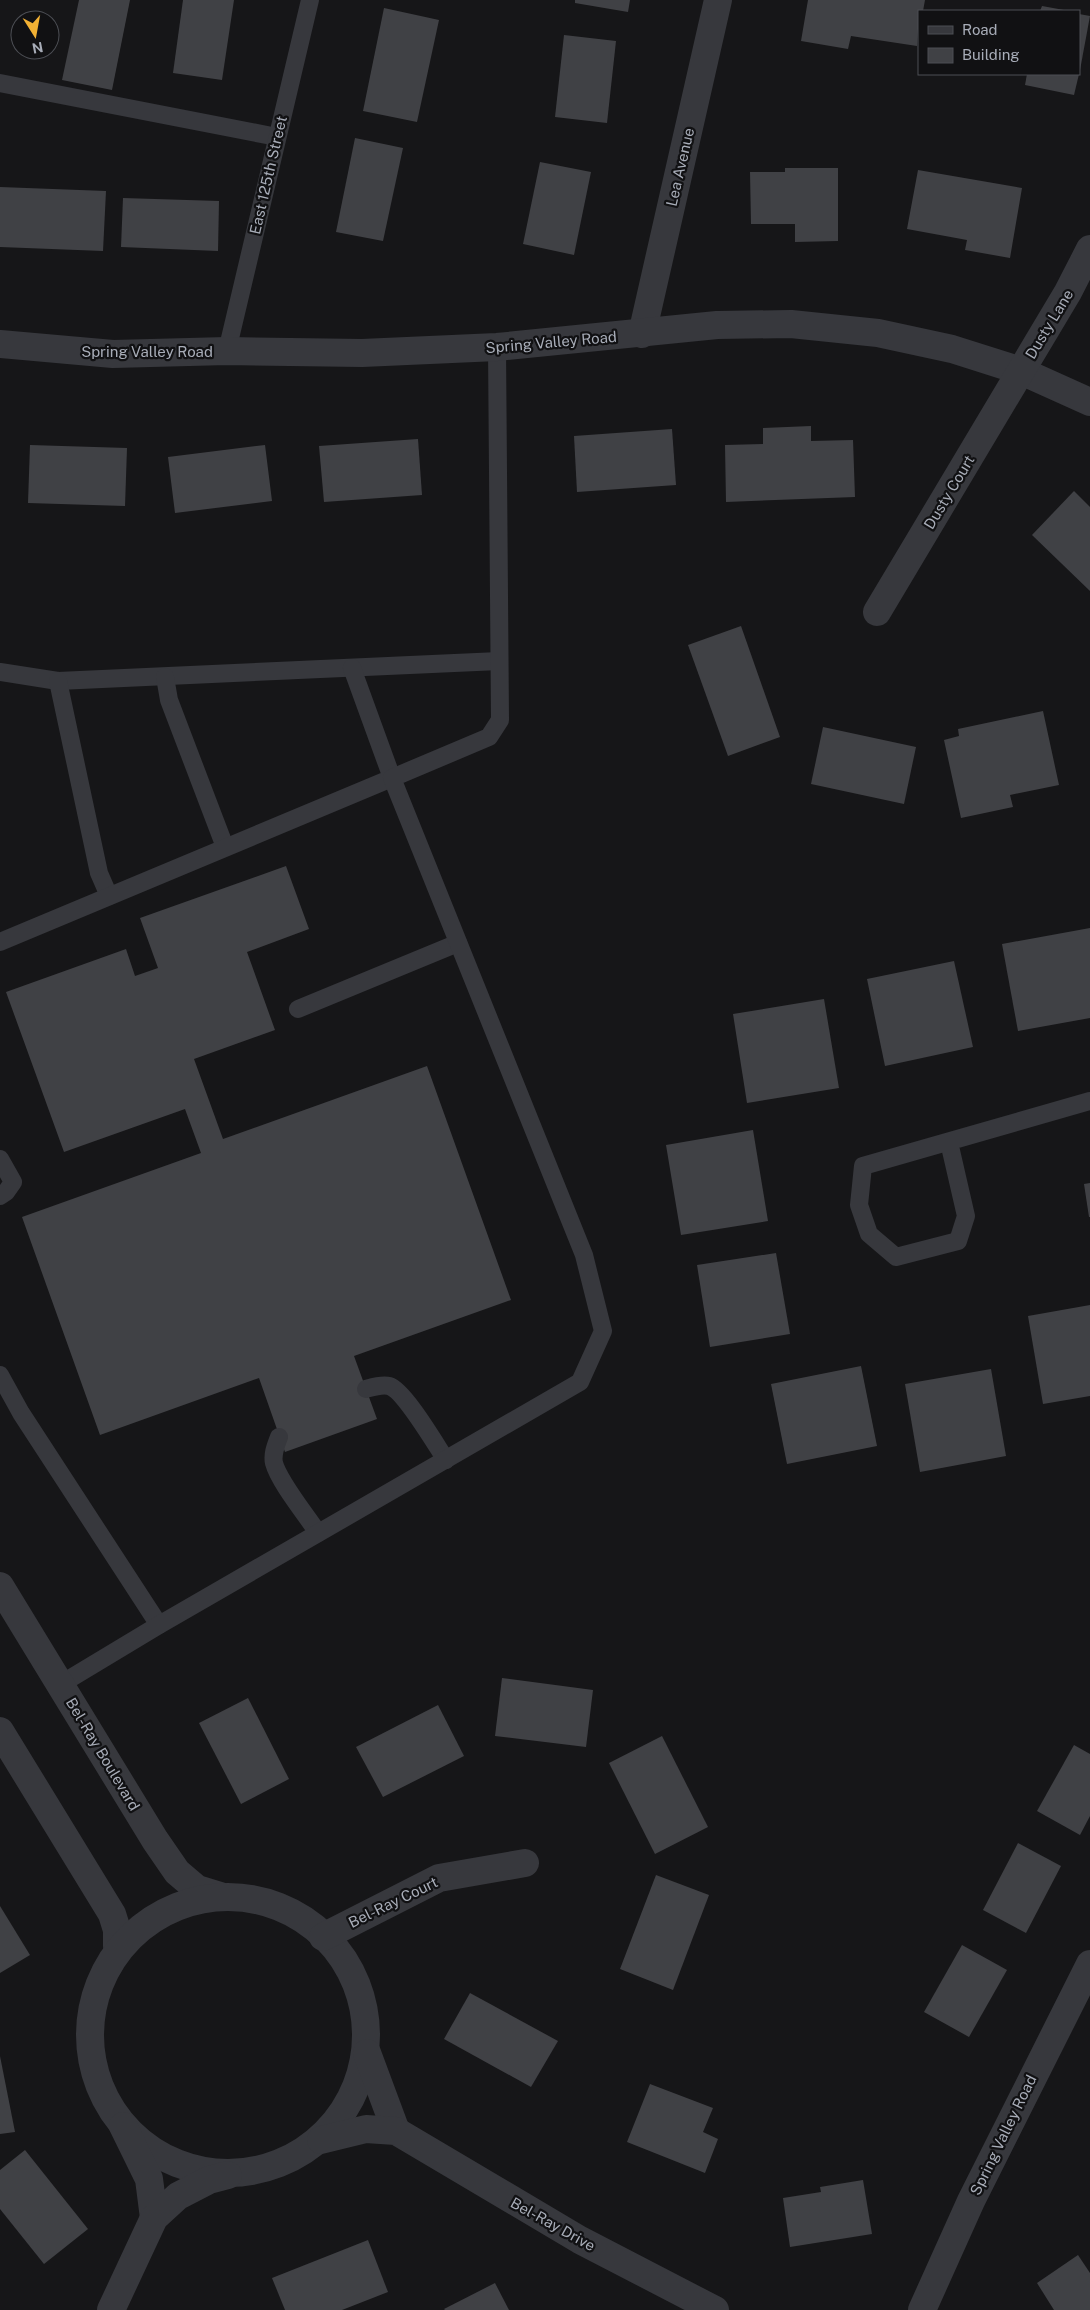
<svg xmlns="http://www.w3.org/2000/svg" width="1090" height="2310" viewBox="0 0 1090 2310" font-family="'Public Sans',sans-serif">
	<rect width="100%" height="100%" fill="#161618"/>
	<g fill="#404145">
		<path d="M 79,0 L 130,0 L 112,90 L 62,80 Z"/>
		<path d="M 183,0 L 234,0 L 222,80 L 173,73 Z"/>
		<path d="M 575,0 L 630,0 L 628,12 L 575,3 Z"/>
		<path d="M 808,0 L 925,0 L 923,11 L 919,11 L 917,46 L 851,36 L 848,49 L 801,41 Z"/>
		<path d="M 1042,6 L 1064,10 L 1064,11 L 1040,11 Z"/>
		<path d="M 384,8 L 439,20 L 417,122 L 363,111 Z"/>
		<path d="M 1079,14 L 1090,16 L 1080,70 L 1079,70 Z"/>
		<path d="M 564,35 L 616,41 L 607,123 L 555,117 Z"/>
		<path d="M 1027,74 L 1079,74 L 1074,95 L 1025,85 Z"/>
		<path d="M 355,138 L 403,148 L 383,241 L 336,232 Z"/>
		<path d="M 540,162 L 591,172 L 574,255 L 523,244 Z"/>
		<path d="M 785,168 L 838,168 L 838,241 L 795,242 L 795,224 L 751,224 L 750,172 L 785,172 Z"/>
		<path d="M 918,170 L 1022,188 L 1010,258 L 965,250 L 967,240 L 907,229 Z"/>
		<path d="M 0,187 L 106,191 L 103,251 L 0,247 Z"/>
		<path d="M 123,198 L 219,201 L 218,251 L 121,247 Z"/>
		<path d="M 811,426 L 811,441 L 853,440 L 855,497 L 726,502 L 725,445 L 763,444 L 763,428 Z"/>
		<path d="M 672,429 L 676,485 L 577,492 L 574,436 Z"/>
		<path d="M 418,439 L 422,495 L 324,502 L 319,446 Z"/>
		<path d="M 30,445 L 127,448 L 125,506 L 28,503 Z"/>
		<path d="M 265,445 L 272,501 L 175,513 L 168,457 Z"/>
		<path d="M 1074,491 L 1090,507 L 1090,591 L 1032,535 Z"/>
		<path d="M 741,626 L 780,737 L 728,756 L 688,645 Z"/>
		<path d="M 1043,711 L 1059,785 L 1010,795 L 1013,807 L 961,818 L 944,740 L 959,736 L 958,729 Z"/>
		<path d="M 823,727 L 916,747 L 904,804 L 811,784 Z"/>
		<path d="M 286,866 L 309,929 L 247,952 L 275,1030 L 194,1059 L 223,1139 L 427,1066 L 511,1300 L 354,1356 L 377,1419 L 285,1452 L 259,1378 L 100,1435 L 22,1217 L 201,1153 L 185,1109 L 64,1152 L 6,992 L 126,949 L 135,976 L 158,968 L 140,918 Z"/>
		<path d="M 1090,928 L 1090,1018 L 1018,1031 L 1002,944 Z"/>
		<path d="M 954,961 L 973,1047 L 885,1066 L 867,979 Z"/>
		<path d="M 824,999 L 839,1088 L 747,1103 L 733,1014 Z"/>
		<path d="M 753,1130 L 768,1221 L 681,1235 L 666,1145 Z"/>
		<path d="M 1090,1183 L 1090,1217 L 1089,1217 L 1084,1184 Z"/>
		<path d="M 776,1253 L 790,1334 L 710,1347 L 697,1265 Z"/>
		<path d="M 1090,1305 L 1090,1396 L 1043,1404 L 1028,1316 Z"/>
		<path d="M 861,1366 L 877,1446 L 787,1464 L 771,1384 Z"/>
		<path d="M 991,1369 L 1006,1456 L 920,1472 L 905,1384 Z"/>
		<path d="M 502,1678 L 593,1690 L 586,1747 L 495,1736 Z"/>
		<path d="M 248,1698 L 289,1779 L 241,1804 L 199,1723 Z"/>
		<path d="M 438,1705 L 464,1756 L 383,1797 L 356,1747 Z"/>
		<path d="M 662,1736 L 708,1827 L 655,1854 L 609,1763 Z"/>
		<path d="M 1074,1745 L 1090,1754 L 1090,1816 L 1080,1835 L 1037,1811 Z"/>
		<path d="M 1018,1843 L 1061,1866 L 1026,1933 L 983,1910 Z"/>
		<path d="M 656,1875 L 709,1895 L 673,1990 L 620,1969 Z"/>
		<path d="M 0,1906 L 30,1955 L 0,1973 Z"/>
		<path d="M 962,1945 L 1007,1970 L 969,2037 L 924,2012 Z"/>
		<path d="M 470,1993 L 558,2041 L 531,2087 L 444,2039 Z"/>
		<path d="M 0,2056 L 15,2132 L 0,2134 Z"/>
		<path d="M 650,2084 L 713,2108 L 703,2132 L 718,2139 L 705,2173 L 627,2142 Z"/>
		<path d="M 25,2150 L 88,2229 L 44,2264 L 0,2209 L 0,2170 Z"/>
		<path d="M 863,2180 L 872,2234 L 790,2247 L 783,2198 L 821,2192 L 820,2187 Z"/>
		<path d="M 368,2240 L 388,2292 L 342,2310 L 285,2310 L 272,2278 Z"/>
		<path d="M 1078,2255 L 1090,2273 L 1090,2310 L 1054,2310 L 1037,2283 Z"/>
		<path d="M 495,2283 L 509,2310 L 445,2310 L 444,2309 Z"/>
	</g>
	<g fill="none" stroke-linecap="round" stroke-linejoin="round">
		<g stroke="#37383d" stroke-width="18">
			<path d="M 0,83 L 277,137"/>
			<path d="M 227,351 L 310,0"/>
			<path d="M 0,672 L 58,681 L 499,661"/>
			<path d="M 165,677 L 169,700 L 225,847"/>
			<path d="M 58,681 L 99,873 L 109,896"/>
			<path d="M 0,942 L 392,778 L 352,668"/>
			<path d="M 298,1009 L 458,943"/>
			<path d="M 949,1142 L 966,1216 L 958,1241 L 896,1257 L 869,1234 L 859,1205 L 863,1166 L 1090,1101"/>
			<path d="M 0,1159 L 13,1182 L 6,1192 L 0,1196"/>
			<path d="M 0,1375 L 21,1413 L 159,1625"/>
			<path d="M 366,1389 C 373,1387 382,1384 389,1386 C 404,1390 436,1445 446,1460"/>
			<path d="M 279,1437 C 276,1445 272,1454 274,1463 C 279,1482 307,1516 318,1533"/>
			<path d="M 61,1684 L 159,1625 L 580,1382 L 603,1331 L 584,1255 L 392,778 L 489,737 L 500,720 L 497,347"/>
		</g>
		<g stroke="#37383d" stroke-width="28">
			<path d="M 642,334 L 718,0"/>
			<path d="M 0,344 L 113,354 L 227,351 L 362,353 L 497,347 L 717,325 L 791,324 L 878,333 L 952,349 L 1021,371 L 1090,402"/>
			<path d="M 877,612 L 1068,292 L 1090,249"/>
			<path d="M 0,1586 L 155,1840 L 177,1872 L 197,1889 L 223,1897"/>
			<path d="M 0,1731 L 112,1914 L 117,1930 L 117,1946"/>
			<circle cx="228" cy="2035" r="138"/>
			<path d="M 323,1937 L 439,1878 L 525,1863"/>
			<path d="M 367,2053 L 396,2131"/>
			<path d="M 123,2126 L 149,2179 L 154,2218"/>
			<path d="M 321,2140 L 366,2129 L 396,2131 L 580,2240 L 715,2310"/>
			<path d="M 111,2310 L 154,2218 L 178,2196 L 209,2180 L 228,2175"/>
			<path d="M 922,2310 L 971,2201 L 1090,1964"/>
		</g>
	</g>
	<g text-anchor="middle" dominant-baseline="central" stroke-width="4.5" stroke-linejoin="round" paint-order="stroke">
		<g font-size="15" fill="#a8adb8" stroke="#111113">
			<text transform="translate(680 167) rotate(-77)">Lea Avenue</text>
			<text transform="translate(268 175) rotate(-77)">East 125th Street</text>
			<text transform="translate(1049 324) rotate(-59)">Dusty Lane</text>
			<text transform="translate(551 342) rotate(-5)">Spring Valley Road</text>
			<text x="147" y="351">Spring Valley Road</text>
			<text transform="translate(949 492) rotate(-59)">Dusty Court</text>
			<text transform="translate(103 1754) rotate(59)">Bel-Ray Boulevard</text>
			<text transform="translate(393 1902) rotate(-26)">Bel-Ray Court</text>
			<text transform="translate(1003 2135) rotate(-64)">Spring Valley Road</text>
			<text transform="translate(553 2224) rotate(29)">Bel-Ray Drive</text>
		</g>
	</g>
	<rect x="918" y="10" width="162" height="65" fill="#111113" stroke="#4d4f55"/>
	<rect x="928" y="26" width="25" height="8" fill="#37383d" stroke="#4d4f55"/>
	<text x="962" y="35" font-size="15" fill="#a8adb8">Road</text>
	<rect x="928" y="48" width="25" height="15" fill="#404145" stroke="#4d4f55"/>
	<text x="962" y="60" font-size="15" fill="#a8adb8">Building</text>
	<g transform="translate(35 35) rotate(169)"><circle r="24" fill="#111113" stroke="#4d4f55"/>
	<path d="M0-4L9 19L0 12L-9 19Z" fill="#f2b134"/>
	<text y="-8" font-size="14" font-weight="bold" text-anchor="middle" fill="#a8adb8">N</text>
	</g>
</svg>
